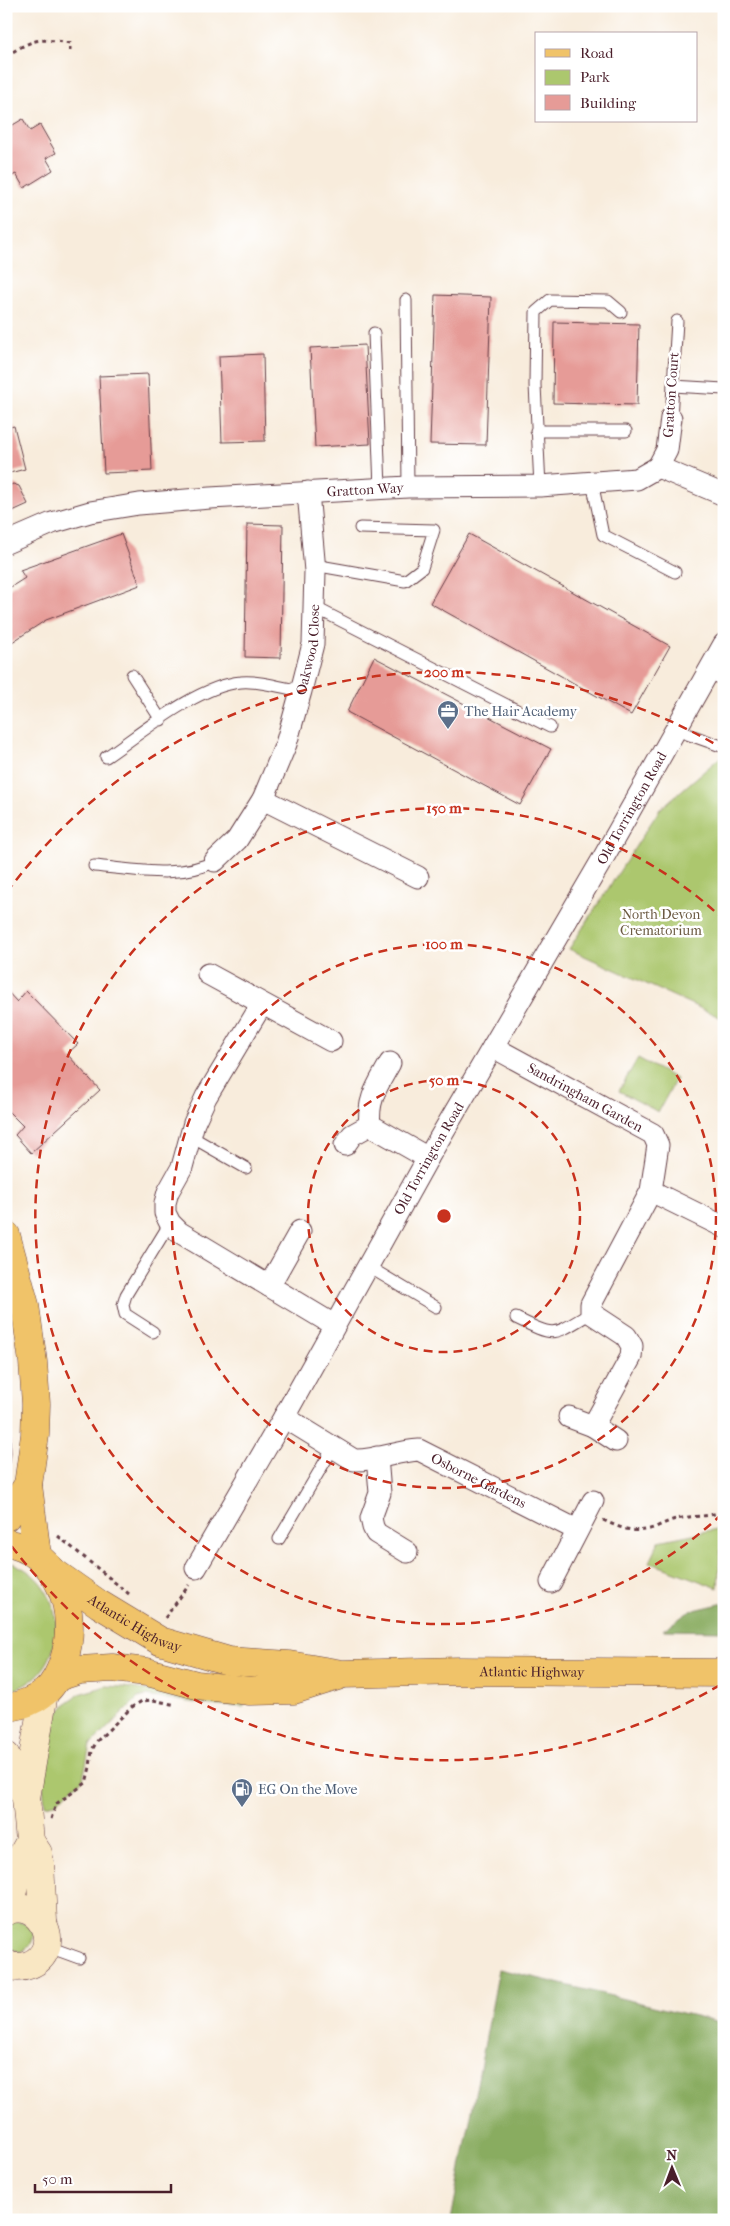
<svg xmlns="http://www.w3.org/2000/svg" width="730" height="2226" viewBox="0 0 730 2226" font-family="'IM FELL French Canon',serif">
	<rect width="100%" height="100%" fill="#fff"/>
	<filter id="ink" filterUnits="userSpaceOnUse"><feTurbulence type="fractalNoise" baseFrequency=".02" numOctaves="2"/><feDisplacementMap in="SourceGraphic" scale="10" xChannelSelector="R" yChannelSelector="G"/><feConvolveMatrix kernelMatrix="1 2 1 2 8 2 1 2 1" color-interpolation-filters="sRGB"/></filter>
	<filter id="wash" filterUnits="userSpaceOnUse"><feTurbulence type="fractalNoise" baseFrequency=".0096" numOctaves="4" result="noise"/><feDisplacementMap in="SourceGraphic" scale="20" xChannelSelector="R" yChannelSelector="G"/><feGaussianBlur stdDeviation="1.12" result="paint"/><feColorMatrix in="noise" values="0 0 0 0 0 0 0 0 0 0 0 0 0 0 0 0 0 1.4 0 .05"/><feComposite in="paint" operator="in"/></filter>
	<g filter="url(#wash)">
		<rect width="100%" height="100%" fill="#f8ecdc"/>
		<g fill="#acc76e" stroke="#7b734c">
			<path d="M 724,754 L 724,1019 L 569,949 L 660,809 Z"/>
			<path d="M 638,1058 L 676,1079 L 658,1112 L 619,1091 Z"/>
			<path d="M 722,1528 L 718,1588 L 649,1562 L 659,1541 Z"/>
			<path d="M 6,1561 C 72,1579 74,1677 6,1692 Z"/>
			<path d="M 107,1686 C 153,1688 198,1701 244,1701 L 244,1707 L 217,1706 L 146,1696 L 138,1698 L 90,1745 L 83,1779 L 55,1803 L 45,1805 L 41,1767 L 54,1718 L 69,1701 L 82,1693 Z"/>
			<path d="M 15,1920 L 30,1926 L 34,1936 L 30,1946 L 20,1952 L 6,1947 L 6,1925 Z"/>
		</g>
		<g fill="#89ac61" stroke="#6a6646">
			<path d="M 724,1603 L 724,1631 L 663,1630 L 690,1611 Z"/>
			<path d="M 499,1969 L 724,2023 L 724,2220 L 451,2220 Z"/>
		</g>
		<g id="blocks">
			<g fill="#e69b97">
				<path d="M 23,119 L 30,131 L 40,125 L 56,153 L 46,158 L 53,170 L 24,188 L 16,174 L 6,179 L 6,129 Z"/>
				<path d="M 435,295 L 491,297 L 486,445 L 430,444 Z"/>
				<path d="M 554,322 L 639,324 L 637,405 L 553,403 Z"/>
				<path d="M 365,345 L 370,444 L 315,447 L 310,348 Z"/>
				<path d="M 263,354 L 265,441 L 222,442 L 219,356 Z"/>
				<path d="M 148,374 L 152,471 L 104,473 L 99,376 Z"/>
				<path d="M 14,426 L 25,469 L 6,474 L 6,428 Z"/>
				<path d="M 13,484 L 19,486 L 28,504 L 6,514 L 6,487 Z"/>
				<path d="M 247,524 L 283,525 L 281,658 L 245,657 Z"/>
				<path d="M 121,534 L 140,585 L 46,620 L 6,646 L 6,590 L 25,578 L 20,570 Z"/>
				<path d="M 469,534 L 670,646 L 631,715 L 430,603 Z"/>
				<path d="M 374,657 L 551,749 L 520,805 L 347,712 Z"/>
				<path d="M 6,990 L 17,1002 L 26,991 L 78,1044 L 67,1054 L 100,1090 L 31,1153 L 15,1135 L 23,1126 L 6,1109 Z"/>
				<path d="M 10,1436 L 11,1453 L 10,1463 L 6,1470 L 6,1437 Z"/>
			</g>
		</g>
	</g>
	<g filter="url(#ink)">
		<use href="#blocks" fill-opacity="0" stroke="#643e46" stroke-width="1"/>
		<g fill="none" stroke-linecap="round" stroke-linejoin="round">
			<g stroke="#643e46" stroke-width="13">
				<g id="lane">
					<path d="M 406,300 L 408,487"/>
					<path d="M 374,333 L 380,488"/>
					<path d="M 673,386 L 724,389"/>
					<path d="M 671,418 L 677,321"/>
					<path d="M 536,431 L 626,431"/>
					<path d="M 592,482 L 603,535 L 675,572"/>
					<path d="M 540,486 L 535,385 L 536,312 L 550,300 L 608,301 L 621,312"/>
					<path d="M 314,565 L 405,581 L 422,568 L 434,530 L 360,528"/>
					<path d="M 314,607 L 550,727"/>
					<path d="M 709,673 L 724,680"/>
					<path d="M 132,675 L 161,720"/>
					<path d="M 676,730 L 724,747"/>
					<path d="M 106,757 C 143,732 197,686 241,682 C 258,680 284,688 301,691"/>
					<path d="M 94,866 C 132,869 180,880 215,861"/>
					<path d="M 190,1136 L 246,1168"/>
					<path d="M 369,1267 L 436,1307"/>
					<path d="M 516,1318 C 557,1338 552,1336 591,1313"/>
					<path d="M 153,1332 L 125,1314 L 123,1305 L 126,1295 L 170,1223"/>
					<path d="M 279,1539 L 333,1448"/>
					<path d="M 46,1946 L 79,1958"/>
				</g>
			</g>
			<g stroke="#643e46" stroke-width="23">
				<g id="street">
					<path d="M 658,467 L 724,495"/>
					<path d="M 658,467 L 667,450 L 671,418"/>
					<path id="s1" d="M 6,543 L 52,523 L 90,512 L 139,504 L 210,498 L 408,487 L 540,486 L 637,479 L 658,467"/>
					<path d="M 263,799 L 418,877"/>
					<path id="s2" d="M 215,861 L 237,840 L 263,799 L 286,744 L 301,691 L 313,644 L 315,571 L 308,492"/>
					<path d="M 208,974 L 331,1041"/>
					<path d="M 262,1004 L 206,1097 L 194,1123 L 182,1167 L 168,1192 L 165,1203 L 165,1213 L 170,1223 L 179,1232 L 334,1325"/>
					<path id="s3" d="M 493,1047 L 653,1134 L 658,1145 L 651,1191 L 591,1304 L 591,1313 L 626,1336 L 632,1346 L 631,1357 L 593,1426 L 616,1441"/>
					<path d="M 390,1063 C 378,1085 367,1099 370,1125 L 428,1158"/>
					<path d="M 345,1145 L 352,1135 L 370,1125"/>
					<path d="M 651,1191 L 724,1227"/>
					<path d="M 269,1286 L 300,1231"/>
					<path id="s4" d="M 284,1417 L 354,1460 C 376,1461 397,1451 419,1450 L 577,1530"/>
					<path d="M 569,1417 L 593,1426"/>
					<path d="M 377,1457 L 380,1493 L 371,1518 L 373,1527 L 376,1533 L 407,1552"/>
					<path id="s5" d="M 196,1568 L 284,1417 L 428,1158 L 602,860 L 724,644"/>
					<path d="M 551,1582 L 593,1501"/>
				</g>
			</g>
			<g stroke="#643e46" stroke-width="29">
				<g id="secondary">
					<path d="M 6,1756 L 26,1798 L 30,1841 L 38,1853 L 40,1863 L 43,1921"/>
					<path d="M 26,1798 L 44,1693"/>
					<path d="M 9,1910 L 19,1861 L 30,1841"/>
					<path d="M 6,1911 C 42,1896 65,1951 29,1965 C 21,1968 14,1968 6,1964"/>
				</g>
			</g>
			<g stroke="#643e46" stroke-width="29">
				<g id="primary">
					<path d="M 6,1235 L 25,1305 L 33,1362 L 36,1404 L 35,1435 L 28,1485 L 37,1555"/>
					<path d="M 6,1517 L 28,1485"/>
				</g>
			</g>
			<g stroke="#643e46" stroke-width="29">
				<g id="highway">
					<path d="M 6,1543 C 60,1552 79,1613 64,1660 C 60,1672 55,1684 45,1692 C 34,1701 19,1706 6,1708"/>
					<path id="s6" d="M 55,1573 L 99,1604 L 160,1641 L 229,1661 L 289,1665 L 342,1674 L 460,1671 L 724,1673"/>
					<path d="M 58,1677 L 80,1670 L 112,1668 L 147,1672 L 197,1685 L 250,1691 L 294,1690 L 338,1676"/>
				</g>
			</g>
			<g stroke="#643e46" stroke-width="3" stroke-dasharray="4 4" stroke-linecap="butt">
				<path d="M 6,56 C 35,38 37,38 70,43 L 70,54"/>
				<path d="M 603,1520 C 620,1528 637,1535 656,1527 C 665,1523 672,1519 682,1518 C 697,1515 709,1518 724,1510"/>
				<path d="M 58,1536 L 129,1594"/>
				<path d="M 165,1618 L 189,1585"/>
				<path d="M 51,1819 L 56,1804 L 86,1783 L 90,1767 L 92,1750 L 97,1741 L 132,1707 L 142,1701 L 153,1700 L 176,1705"/>
			</g>
			<use href="#lane" stroke="#fff" stroke-width="11"/>
			<use href="#street" stroke="#fff" stroke-width="21"/>
			<use href="#secondary" stroke="#f9e7c3" stroke-width="28"/>
			<use href="#primary" stroke="#f0c369" stroke-width="28"/>
			<use href="#highway" stroke="#f0c369" stroke-width="28"/>
		</g>
	</g>
	<g fill="none" stroke="#c8321e" stroke-width="2.5" stroke-dasharray="9 6">
		<circle cx="444" cy="1216" r="136"/>
		<circle cx="444" cy="1216" r="272"/>
		<path d="M722 1514A408 408 0 1 1 722 918"/>
		<path d="M720 1685A544 544 0 0 1 7 1540M7 892A544 544 0 0 1 720 747"/>
	</g>
	<defs>
		<g id="office-pin" transform="scale(1.125)"><path d="M0 17L-7.5 6A9.5 9.5 0 1 1 7.5 6Z" fill="#5c6f8a" stroke="#fff"/><path d="M-6-3h4V-5.5h4V-3h4V5H-6ZM-1-4.5V-3h2v-1.5ZM-6 0V1H6V0Z" fill="#fff"/></g>
		<g id="fuel-pin" transform="scale(1.125)"><path d="M0 17L-7.5 6A9.5 9.5 0 1 1 7.5 6Z" fill="#5c6f8a" stroke="#fff"/><path d="M-5.5-6h7V0h2V4h1.3V-2.5L3-4.5l.8-.8L6-3V5H2.5V1h-1V6h-7ZM-4.2-4.7v3.2H.2V-4.7Z" fill="#fff"/></g>
	</defs>
	<g fill-rule="evenodd">
		<use href="#office-pin" x="448" y="711"/>
		<use href="#fuel-pin" x="242" y="1789"/>
	</g>
	<g text-anchor="middle" dominant-baseline="central" stroke-width="5" stroke-linejoin="round" paint-order="stroke">
		<g font-size="14" fill="#4a1f2b" stroke="#fff">
			<text transform="translate(671 395) rotate(-86)">Gratton Court</text>
			<text stroke="none"><textPath href="#s1" startOffset="366">Gratton Way</textPath></text>
			<text stroke="none"><textPath href="#s2" startOffset="236">Oakwood Close</textPath></text>
			<text stroke="none"><textPath href="#s5" startOffset="876">Old Torrington Road</textPath></text>
			<text stroke="none"><textPath href="#s3" startOffset="105">Sandringham Garden</textPath></text>
			<text stroke="none"><textPath href="#s5" startOffset="471">Old Torrington Road</textPath></text>
			<text stroke="none"><textPath href="#s4" startOffset="215">Osborne Gardens</textPath></text>
			<text stroke="none"><textPath href="#s6" startOffset="95">Atlantic Highway</textPath></text>
			<text stroke="none"><textPath href="#s6" startOffset="501">Atlantic Highway</textPath></text>
		</g>
		<g font-size="14" fill="#4e5e75" stroke="#fff" text-anchor="start">
			<text x="464" y="711">The Hair Academy</text>
			<text x="258" y="1789">EG On the Move</text>
		</g>
		<g font-size="14" fill="#6c5a42" stroke="#fff">
			<text x="661" y="914">North Devon<tspan x="661" dy="16">Crematorium</tspan></text>
		</g>
	</g>
	<circle cx="444" cy="1216" r="8" fill="#c8321e" stroke="#fff" stroke-width="2.5"/>
	<g font-size="15" text-anchor="middle" font-weight="bold" fill="#c8321e" stroke="#fff" stroke-width="5" stroke-linejoin="round" paint-order="stroke">
		<text x="444" y="677">200 m</text>
		<text x="444" y="813">150 m</text>
		<text x="444" y="949">100 m</text>
		<text x="444" y="1085">50 m</text>
	</g>
	<rect width="730" height="2226" fill="none" stroke="#fff" stroke-width="25"/>
	<rect x="535" y="32" width="162" height="90" fill="#ffffff" stroke="#b7a5aa"/>
	<rect x="545" y="49" width="25" height="8" fill="#f0c369" stroke="#b7a5aa"/>
	<text x="580" y="58" font-size="15" fill="#4a1f2b">Road</text>
	<rect x="545" y="70" width="25" height="15" fill="#acc76e" stroke="#b7a5aa"/>
	<text x="580" y="82" font-size="15" fill="#4a1f2b">Park</text>
	<rect x="545" y="95" width="25" height="15" fill="#e69b97" stroke="#b7a5aa"/>
	<text x="580" y="108" font-size="15" fill="#4a1f2b">Building</text>
	<g transform="translate(672 2168) rotate(359)" stroke="#ffffff" stroke-width="4" paint-order="stroke">
	<path d="M0-4L9 19L0 12L-9 19Z" fill="#4a1f2b"/>
	<text y="-8" font-size="14" font-weight="bold" text-anchor="middle" fill="#4a1f2b">N</text>
	</g>
	<path d="M35 2184v8h136v-8" fill="none" stroke="#4a1f2b" stroke-width="2.5"/>
	<text x="42" y="2184" font-size="15" fill="#4a1f2b" stroke="#ffffff" stroke-width="4" paint-order="stroke">50 m</text>
</svg>
